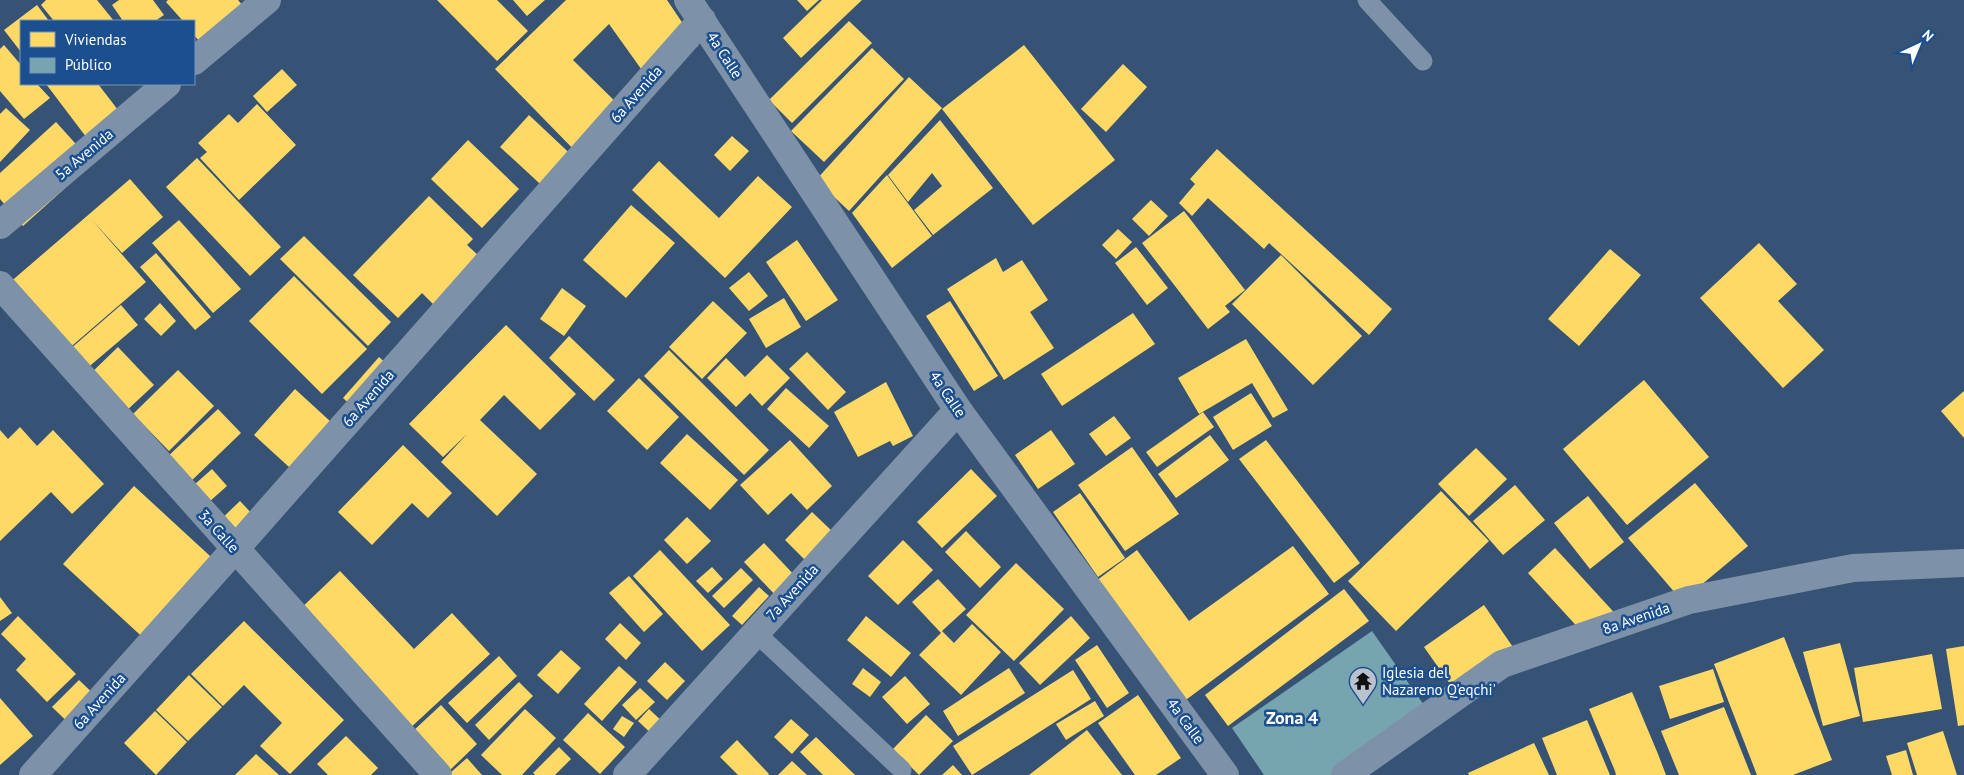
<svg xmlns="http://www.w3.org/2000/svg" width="1964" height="775" viewBox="0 0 1964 775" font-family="'PT Sans',sans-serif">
	<rect width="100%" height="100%" fill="#365274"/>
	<g fill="#ffd966">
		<path d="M 46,0 L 97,0 L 114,21 L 54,21 L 41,5 Z"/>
		<path d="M 119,0 L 153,0 L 164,15 L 155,21 L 123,21 L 112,5 Z"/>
		<path d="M 168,0 L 238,0 L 254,19 L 211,55 L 194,35 L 194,21 L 183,21 L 166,2 Z"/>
		<path d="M 437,0 L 497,0 L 528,31 L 497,61 Z"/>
		<path d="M 513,0 L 545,0 L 527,16 Z"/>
		<path d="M 566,0 L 667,0 L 698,46 L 649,80 L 609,24 L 573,60 L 629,115 L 584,160 L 495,69 Z"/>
		<path d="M 797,0 L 819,0 L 807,11 Z"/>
		<path d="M 822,0 L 862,0 L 801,58 L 783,38 Z"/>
		<path d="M 37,5 L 49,21 L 21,21 L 21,52 L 4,30 Z"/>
		<path d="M 849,21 L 872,43 L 792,123 L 769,100 Z"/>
		<path d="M 4,45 L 21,65 L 21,84 L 37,84 L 50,98 L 24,119 L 0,91 L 0,49 Z"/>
		<path d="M 1024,45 L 1115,160 L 1033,225 L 942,109 Z"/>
		<path d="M 872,48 L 904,79 L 824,162 L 791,131 Z"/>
		<path d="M 1123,64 L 1147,87 L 1106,132 L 1081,109 Z"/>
		<path d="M 282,69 L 297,85 L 267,112 L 253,96 Z"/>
		<path d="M 909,77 L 942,108 L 849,211 L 816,180 Z"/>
		<path d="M 46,84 L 98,84 L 132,128 L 99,154 Z"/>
		<path d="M 257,104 L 296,145 L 239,200 L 200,158 L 207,152 L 198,143 L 229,114 L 238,123 Z"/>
		<path d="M 6,108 L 30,130 L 0,162 L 0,114 Z"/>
		<path d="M 529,115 L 580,163 L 551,194 L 500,147 Z"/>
		<path d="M 940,120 L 993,188 L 933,235 L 914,210 L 942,186 L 932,173 L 908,202 L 888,175 Z"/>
		<path d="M 56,122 L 93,163 L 23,226 L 0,199 L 0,173 Z"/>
		<path d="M 732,136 L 749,151 L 730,171 L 714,155 Z"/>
		<path d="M 468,140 L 519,189 L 482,228 L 431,179 Z"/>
		<path d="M 1217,149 L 1392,309 L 1369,335 L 1269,243 L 1264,249 L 1208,198 L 1192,216 L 1179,203 L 1195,184 L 1190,179 Z"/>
		<path d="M 197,158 L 281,247 L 250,276 L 166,187 Z"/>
		<path d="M 659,161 L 719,218 L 758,176 L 792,207 L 725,278 L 632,190 Z"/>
		<path d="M 887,175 L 932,236 L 892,268 L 852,213 Z"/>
		<path d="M 130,179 L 163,217 L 122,253 L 91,219 L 146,282 L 66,351 L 8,284 Z"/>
		<path d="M 429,196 L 473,239 L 467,245 L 491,267 L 444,315 L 422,293 L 398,318 L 353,275 Z"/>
		<path d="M 1151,200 L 1168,216 L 1149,236 L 1132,219 Z"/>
		<path d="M 631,205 L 675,243 L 626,298 L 583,260 Z"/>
		<path d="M 1184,211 L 1245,290 L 1225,306 L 1230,312 L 1208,329 L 1142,243 Z"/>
		<path d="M 179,220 L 241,289 L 213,313 L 152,243 Z"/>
		<path d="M 1118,229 L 1132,242 L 1116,259 L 1102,245 Z"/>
		<path d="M 304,236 L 391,322 L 368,346 L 280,259 Z"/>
		<path d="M 797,240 L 838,300 L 806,321 L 766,262 Z"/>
		<path d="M 1759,243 L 1797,284 L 1778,301 L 1824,350 L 1783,388 L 1700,298 Z"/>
		<path d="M 1136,247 L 1168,288 L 1147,305 L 1115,263 Z"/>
		<path d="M 1610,249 L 1641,275 L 1579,346 L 1548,319 Z"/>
		<path d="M 156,253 L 211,317 L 195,330 L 140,267 Z"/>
		<path d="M 1281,255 L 1362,336 L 1313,385 L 1232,304 Z"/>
		<path d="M 996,258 L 1003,272 L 1022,260 L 1048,300 L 1030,312 L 1054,348 L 1004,380 L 947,289 Z"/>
		<path d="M 749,272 L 768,296 L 749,311 L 729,288 Z"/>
		<path d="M 294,276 L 367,349 L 322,394 L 249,321 Z"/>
		<path d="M 562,288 L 586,306 L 564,336 L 540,319 Z"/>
		<path d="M 784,298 L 801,327 L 766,348 L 749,319 Z"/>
		<path d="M 713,301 L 747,333 L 702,379 L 669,347 Z"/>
		<path d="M 950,301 L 998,376 L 974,391 L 926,316 Z"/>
		<path d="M 160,303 L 176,321 L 161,336 L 144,319 Z"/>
		<path d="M 121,305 L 138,325 L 85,370 L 69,350 Z"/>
		<path d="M 1133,313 L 1155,344 L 1062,406 L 1041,374 Z"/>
		<path d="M 506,325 L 576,394 L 540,430 L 504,395 L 480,420 L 537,474 L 497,516 L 441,462 L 467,434 L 443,457 L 409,424 Z"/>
		<path d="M 569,336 L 615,380 L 594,401 L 549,358 Z"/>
		<path d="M 1246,339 L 1288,410 L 1273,418 L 1252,383 L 1199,414 L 1178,378 Z"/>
		<path d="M 118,347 L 154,385 L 124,413 L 88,376 Z"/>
		<path d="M 669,350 L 769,450 L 744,475 L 644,376 Z"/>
		<path d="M 807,352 L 846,392 L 828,410 L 789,369 Z"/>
		<path d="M 767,355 L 790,378 L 762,406 L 750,393 L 736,407 L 707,378 L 726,358 L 745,377 Z"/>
		<path d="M 379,357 L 400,376 L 364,417 L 343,398 Z"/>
		<path d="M 178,370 L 214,406 L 169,451 L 133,414 Z"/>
		<path d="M 639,378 L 679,417 L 647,450 L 607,411 Z"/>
		<path d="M 1644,380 L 1709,457 L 1627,525 L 1563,449 Z"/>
		<path d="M 886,382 L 913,436 L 893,446 L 890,441 L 858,457 L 834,412 Z"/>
		<path d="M 786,388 L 829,426 L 809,448 L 767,409 Z"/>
		<path d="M 295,389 L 343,433 L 301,478 L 254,435 Z"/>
		<path d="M 1964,391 L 1964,438 L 1941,411 Z"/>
		<path d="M 1251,393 L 1272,426 L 1233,450 L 1213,417 Z"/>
		<path d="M 218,409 L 241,433 L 187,485 L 164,460 Z"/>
		<path d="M 1203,412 L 1214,427 L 1157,467 L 1146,452 Z"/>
		<path d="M 1114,416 L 1131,438 L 1106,456 L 1089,434 Z"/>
		<path d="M 20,427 L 37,446 L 53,430 L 104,484 L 72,514 L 51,492 L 0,541 L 0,430 L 8,439 Z"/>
		<path d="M 1051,430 L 1075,464 L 1038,489 L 1015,455 Z"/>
		<path d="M 687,434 L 738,480 L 710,510 L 660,463 Z"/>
		<path d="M 1210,435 L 1229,460 L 1176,498 L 1158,474 Z"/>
		<path d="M 790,440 L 832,486 L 807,510 L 791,493 L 768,515 L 740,485 Z"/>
		<path d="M 1266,440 L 1360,563 L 1334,583 L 1239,459 Z"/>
		<path d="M 403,445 L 452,493 L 428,518 L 412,503 L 372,545 L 338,512 Z"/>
		<path d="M 1132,447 L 1179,514 L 1125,551 L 1078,485 Z"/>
		<path d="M 1476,448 L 1507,479 L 1469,516 L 1438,484 Z"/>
		<path d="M 212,469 L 227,486 L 200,510 L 185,493 Z"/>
		<path d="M 971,469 L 997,496 L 942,548 L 917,522 Z"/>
		<path d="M 1695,483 L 1748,546 L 1682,601 L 1628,538 Z"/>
		<path d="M 1515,485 L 1545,520 L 1503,555 L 1473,521 Z"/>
		<path d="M 134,486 L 222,567 L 150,644 L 63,564 Z"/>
		<path d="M 1441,491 L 1489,541 L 1396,631 L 1348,581 Z"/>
		<path d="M 1080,493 L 1125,558 L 1098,577 L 1053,512 Z"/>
		<path d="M 1588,496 L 1624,542 L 1590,569 L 1554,523 Z"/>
		<path d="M 240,501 L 254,516 L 229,540 L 215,525 Z"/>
		<path d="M 812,512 L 833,532 L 805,560 L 785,540 Z"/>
		<path d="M 687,517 L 711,541 L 687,564 L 664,540 Z"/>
		<path d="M 966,531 L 1001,567 L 980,588 L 945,552 Z"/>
		<path d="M 903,540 L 933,570 L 898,605 L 868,576 Z"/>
		<path d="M 764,543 L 797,578 L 778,598 L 744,562 Z"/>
		<path d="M 1293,546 L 1329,594 L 1183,702 L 1096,581 L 1137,550 L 1189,621 Z"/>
		<path d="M 1555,548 L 1621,620 L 1594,645 L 1528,573 Z"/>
		<path d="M 660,550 L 730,625 L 702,651 L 633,576 Z"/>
		<path d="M 1016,563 L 1064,609 L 1014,661 L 966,615 Z"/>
		<path d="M 712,567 L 723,579 L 708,593 L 696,581 Z"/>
		<path d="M 741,568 L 753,580 L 724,608 L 712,596 Z"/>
		<path d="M 340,571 L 414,649 L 452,613 L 490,654 L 407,731 L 297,612 Z"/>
		<path d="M 629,576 L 663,614 L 644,632 L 609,593 Z"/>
		<path d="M 938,579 L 966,609 L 942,631 L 954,643 L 972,624 L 1001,652 L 961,695 L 919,655 L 941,633 L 912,602 Z"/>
		<path d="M 759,587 L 769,596 L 742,625 L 732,616 Z"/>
		<path d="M 1344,589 L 1369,621 L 1228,726 L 1205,695 Z"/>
		<path d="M 0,597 L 12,613 L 0,621 Z"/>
		<path d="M 1484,605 L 1517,653 L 1457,694 L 1424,647 Z"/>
		<path d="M 18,616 L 76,674 L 47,702 L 16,670 L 26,659 L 1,634 Z"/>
		<path d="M 866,616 L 911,653 L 891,677 L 847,640 Z"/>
		<path d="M 1071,616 L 1090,638 L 1040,685 L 1019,663 Z"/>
		<path d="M 244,621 L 344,720 L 290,774 L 260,746 L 282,723 L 244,685 L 223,706 L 191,674 Z"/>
		<path d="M 620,623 L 641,643 L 626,660 L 605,639 Z"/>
		<path d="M 1784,637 L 1832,760 L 1793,775 L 1757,775 L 1714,664 Z"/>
		<path d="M 1840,643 L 1860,716 L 1823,726 L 1803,652 Z"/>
		<path d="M 1097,645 L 1129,693 L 1107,708 L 1075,660 Z"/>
		<path d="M 1964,646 L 1964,725 L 1958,726 L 1946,649 Z"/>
		<path d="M 561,650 L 581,668 L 558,694 L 537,675 Z"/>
		<path d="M 1932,654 L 1942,709 L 1863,722 L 1854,668 Z"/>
		<path d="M 499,656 L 517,676 L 467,723 L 448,703 Z"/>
		<path d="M 665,662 L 685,681 L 667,700 L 647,681 Z"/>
		<path d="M 619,666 L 637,682 L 602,721 L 584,704 Z"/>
		<path d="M 863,668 L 881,682 L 870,697 L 852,684 Z"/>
		<path d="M 1009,668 L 1025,693 L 958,736 L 943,711 Z"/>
		<path d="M 1713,669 L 1724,702 L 1670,719 L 1659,686 Z"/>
		<path d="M 1073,670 L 1091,699 L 972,775 L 953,746 Z"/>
		<path d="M 189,675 L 222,707 L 188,741 L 156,710 Z"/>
		<path d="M 905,676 L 930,704 L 907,724 L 882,697 Z"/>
		<path d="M 79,680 L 102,702 L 76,730 L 52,707 Z"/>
		<path d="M 519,682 L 533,696 L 489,740 L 475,725 Z"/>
		<path d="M 640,688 L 655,702 L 636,720 L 622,705 Z"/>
		<path d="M 1632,692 L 1658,754 L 1666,775 L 1616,775 L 1615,771 L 1589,709 Z"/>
		<path d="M 1138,695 L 1181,758 L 1156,775 L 1135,775 L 1098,723 Z"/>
		<path d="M 0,698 L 33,736 L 0,765 Z"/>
		<path d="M 1095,701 L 1104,716 L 1066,740 L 1056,724 Z"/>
		<path d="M 441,705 L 477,744 L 449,771 L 412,732 Z"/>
		<path d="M 1724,707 L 1751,775 L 1679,775 L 1661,731 Z"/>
		<path d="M 525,709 L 556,738 L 522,775 L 502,775 L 481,755 Z"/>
		<path d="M 649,709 L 666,725 L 655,737 L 638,721 Z"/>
		<path d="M 155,711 L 187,742 L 156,775 L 124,743 Z"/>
		<path d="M 588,713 L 625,747 L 600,774 L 563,740 Z"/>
		<path d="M 926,715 L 953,741 L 919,775 L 893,749 Z"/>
		<path d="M 622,716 L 634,723 L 624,737 L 613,729 Z"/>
		<path d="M 791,719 L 809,735 L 792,754 L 774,737 Z"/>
		<path d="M 1587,720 L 1610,775 L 1557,775 L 1542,738 Z"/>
		<path d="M 1087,730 L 1122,775 L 1029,775 Z"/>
		<path d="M 1943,731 L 1957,775 L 1917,775 L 1907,743 Z"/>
		<path d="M 346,736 L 378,768 L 371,775 L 328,775 L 317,764 Z"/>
		<path d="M 816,737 L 855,775 L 823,775 L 800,752 Z"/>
		<path d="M 737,740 L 769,774 L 768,775 L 738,775 L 720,757 Z"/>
		<path d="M 1534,743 L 1549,775 L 1469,775 L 1468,773 Z"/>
		<path d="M 559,747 L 571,759 L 555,775 L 535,775 L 533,773 Z"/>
		<path d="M 1906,750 L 1913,775 L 1892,775 L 1886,756 Z"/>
		<path d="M 256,754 L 279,775 L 235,775 Z"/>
		<path d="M 467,758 L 482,775 L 452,775 L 450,773 Z"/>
		<path d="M 792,761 L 807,775 L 778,775 Z"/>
		<path d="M 953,765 L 962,775 L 942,775 Z"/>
	</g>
	<path fill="#76a5af" d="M 1372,631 L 1433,718 L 1351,775 L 1264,775 L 1232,728 Z"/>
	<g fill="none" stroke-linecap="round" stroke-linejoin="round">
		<g stroke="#7d92a8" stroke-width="19">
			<path d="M 1367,0 L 1423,61"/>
			<path d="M 755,632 L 902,770"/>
		</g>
		<g stroke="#7d92a8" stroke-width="28">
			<path d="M 688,0 L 958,410 L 1225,775"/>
			<path d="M 194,61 L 267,0"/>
			<path d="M 0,225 L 167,84"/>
			<path d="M 0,285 L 438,775"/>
			<path d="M 33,775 L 235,549 L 702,20"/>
			<path d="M 627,775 L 958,410"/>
			<path d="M 1345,775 L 1502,664 L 1689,600 L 1853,568 L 1964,563"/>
		</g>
	</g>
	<defs>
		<g id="temple-pin" transform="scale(1.4375)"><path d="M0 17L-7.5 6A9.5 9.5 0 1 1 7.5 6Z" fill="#b9c2ce" stroke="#1b4f8f"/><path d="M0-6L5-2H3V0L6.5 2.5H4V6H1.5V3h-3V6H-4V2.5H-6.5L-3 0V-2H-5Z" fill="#111"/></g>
	</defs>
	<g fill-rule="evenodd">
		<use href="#temple-pin" x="1363" y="681"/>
	</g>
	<g text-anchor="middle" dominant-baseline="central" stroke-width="5" stroke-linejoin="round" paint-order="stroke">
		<g font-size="15" fill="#fff" stroke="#1b4f8f">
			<text transform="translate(725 55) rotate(57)">4a Calle</text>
			<text transform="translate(636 94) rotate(-49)">6a Avenida</text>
			<text transform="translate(84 154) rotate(-40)">5a Avenida</text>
			<text transform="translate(948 394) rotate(56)">4a Calle</text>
			<text transform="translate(368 398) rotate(-49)">6a Avenida</text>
			<text transform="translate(219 531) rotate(48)">3a Calle</text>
			<text transform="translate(792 592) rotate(-48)">7a Avenida</text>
			<text transform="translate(1636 618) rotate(-19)">8a Avenida</text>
			<text transform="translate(99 701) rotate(-48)">6a Avenida</text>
			<text transform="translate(1186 721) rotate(54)">4a Calle</text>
		</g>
		<g font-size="15" fill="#fff" stroke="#1b4f8f" text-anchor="start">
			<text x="1382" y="672">Iglesia del<tspan x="1382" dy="17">Nazareno Q'eqchi'</tspan></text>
		</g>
		<g font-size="18" font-weight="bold" fill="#fff" stroke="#1b4f8f">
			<text x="1292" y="717">Zona 4</text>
		</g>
	</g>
	<rect x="20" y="20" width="175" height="65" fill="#1b4f8f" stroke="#7695bc"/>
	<rect x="30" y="32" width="25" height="15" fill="#ffd966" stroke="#7695bc"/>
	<text x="65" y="45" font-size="15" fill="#ffffff">Viviendas</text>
	<rect x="30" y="58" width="25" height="15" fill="#76a5af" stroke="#7695bc"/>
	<text x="65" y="70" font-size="15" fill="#ffffff">Público</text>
	<g transform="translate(1919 45) rotate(44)" stroke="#1b4f8f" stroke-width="4" paint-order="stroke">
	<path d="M0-4L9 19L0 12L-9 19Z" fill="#ffffff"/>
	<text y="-8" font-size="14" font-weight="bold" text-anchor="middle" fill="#ffffff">N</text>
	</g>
</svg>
